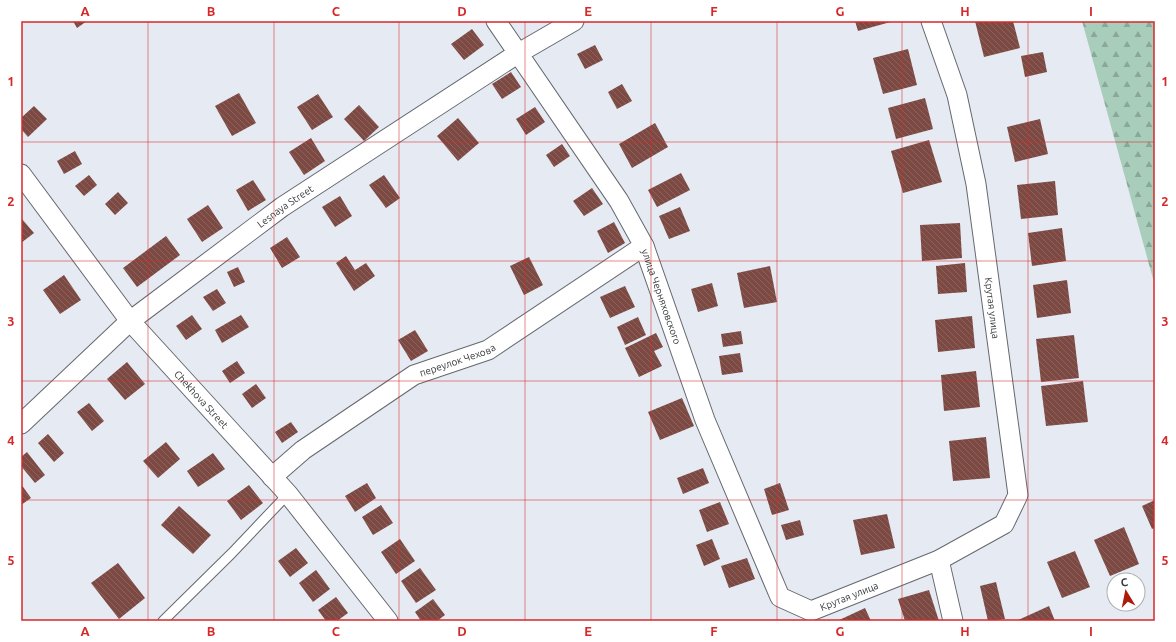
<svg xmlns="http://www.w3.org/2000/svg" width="1176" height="642" viewBox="0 0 1176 642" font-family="Ubuntu,sans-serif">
	<defs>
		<pattern id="forest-firs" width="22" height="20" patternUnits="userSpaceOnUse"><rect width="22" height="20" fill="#a8cdbb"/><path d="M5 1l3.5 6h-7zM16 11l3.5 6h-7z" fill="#8aa799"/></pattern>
		<pattern id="building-back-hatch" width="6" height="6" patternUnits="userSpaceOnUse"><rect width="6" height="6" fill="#7d4943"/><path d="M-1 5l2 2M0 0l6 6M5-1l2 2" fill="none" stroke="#8b615d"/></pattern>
	</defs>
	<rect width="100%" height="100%" fill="#e6eaf2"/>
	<path fill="url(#forest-firs)" d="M 1082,21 L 1155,21 L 1155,286 Z"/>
	<g fill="url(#building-back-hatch)">
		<path d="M 73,21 L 87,21 L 77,28 Z"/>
		<path d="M 855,21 L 894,21 L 858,31 Z"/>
		<path d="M 975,21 L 1013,21 L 1020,48 L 984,57 Z"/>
		<path d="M 472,29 L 484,45 L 464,60 L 451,44 Z"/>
		<path d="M 595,45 L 603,60 L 585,69 L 577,54 Z"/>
		<path d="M 908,49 L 917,85 L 883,94 L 873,58 Z"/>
		<path d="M 1043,52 L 1047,72 L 1025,77 L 1021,56 Z"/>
		<path d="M 511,72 L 521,87 L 502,99 L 492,84 Z"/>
		<path d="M 622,84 L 632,101 L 617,109 L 608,92 Z"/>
		<path d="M 239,93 L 256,123 L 232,136 L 215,106 Z"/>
		<path d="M 318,94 L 333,117 L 312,130 L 297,107 Z"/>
		<path d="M 925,98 L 933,129 L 896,139 L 888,108 Z"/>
		<path d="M 359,105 L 379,127 L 364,141 L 344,119 Z"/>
		<path d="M 34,106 L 47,119 L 28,137 L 21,129 L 21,118 Z"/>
		<path d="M 535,107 L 545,122 L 526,135 L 516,119 Z"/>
		<path d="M 458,118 L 479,143 L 458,161 L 437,136 Z"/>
		<path d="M 1040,119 L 1048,154 L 1015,162 L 1007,127 Z"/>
		<path d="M 655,123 L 668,147 L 632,168 L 619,144 Z"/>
		<path d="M 311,138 L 325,161 L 304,175 L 289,152 Z"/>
		<path d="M 929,140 L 942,182 L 903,193 L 891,151 Z"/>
		<path d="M 562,144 L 570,156 L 554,167 L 546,155 Z"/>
		<path d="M 75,151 L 82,164 L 64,174 L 57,161 Z"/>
		<path d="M 681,173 L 690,190 L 657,207 L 648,190 Z"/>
		<path d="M 89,175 L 97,185 L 84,196 L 75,186 Z"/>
		<path d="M 384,175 L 400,198 L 386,208 L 369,185 Z"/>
		<path d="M 253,180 L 266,200 L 248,211 L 236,190 Z"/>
		<path d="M 1055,181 L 1058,215 L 1021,219 L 1017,185 Z"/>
		<path d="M 592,188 L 603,204 L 584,216 L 573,201 Z"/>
		<path d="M 118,192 L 128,203 L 115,215 L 105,204 Z"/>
		<path d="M 340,196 L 352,216 L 335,227 L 322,207 Z"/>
		<path d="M 208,205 L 223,228 L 202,242 L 187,219 Z"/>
		<path d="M 680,207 L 690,231 L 669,239 L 659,216 Z"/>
		<path d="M 22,219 L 34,233 L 21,243 L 21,220 Z"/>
		<path d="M 614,222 L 625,243 L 608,253 L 597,231 Z"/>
		<path d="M 960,223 L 962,258 L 922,261 L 920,225 Z"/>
		<path d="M 1062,228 L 1066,261 L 1032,266 L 1028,233 Z"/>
		<path d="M 166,236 L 180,255 L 137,287 L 123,268 Z"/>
		<path d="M 287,237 L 300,257 L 282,268 L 270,248 Z"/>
		<path d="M 346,256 L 355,270 L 366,263 L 375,276 L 354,291 L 336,263 Z"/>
		<path d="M 529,257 L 543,285 L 524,295 L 510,266 Z"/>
		<path d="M 965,263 L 967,292 L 938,294 L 936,266 Z"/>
		<path d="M 770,266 L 777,302 L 744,308 L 737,273 Z"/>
		<path d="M 238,267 L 245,282 L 234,287 L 227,272 Z"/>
		<path d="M 64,275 L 81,300 L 60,314 L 43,290 Z"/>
		<path d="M 1067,280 L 1071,313 L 1037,318 L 1033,285 Z"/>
		<path d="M 712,283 L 718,306 L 698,312 L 691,289 Z"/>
		<path d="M 625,286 L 635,307 L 610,318 L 600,297 Z"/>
		<path d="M 217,289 L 226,303 L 213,311 L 203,297 Z"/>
		<path d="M 192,315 L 202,329 L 186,340 L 176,326 Z"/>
		<path d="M 241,315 L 249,327 L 222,343 L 215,330 Z"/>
		<path d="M 972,316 L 975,348 L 938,352 L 935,320 Z"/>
		<path d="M 638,317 L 646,335 L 625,345 L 617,327 Z"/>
		<path d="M 415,330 L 428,351 L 411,361 L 398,340 Z"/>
		<path d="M 741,331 L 743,344 L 723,347 L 721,334 Z"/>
		<path d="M 656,333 L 663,347 L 654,351 L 662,366 L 639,377 L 625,348 Z"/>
		<path d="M 1074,335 L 1079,378 L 1041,382 L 1036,339 Z"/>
		<path d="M 740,353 L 743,372 L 722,375 L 719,356 Z"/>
		<path d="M 237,361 L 245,373 L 230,383 L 222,371 Z"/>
		<path d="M 127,362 L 145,384 L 125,400 L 107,379 Z"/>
		<path d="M 976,371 L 980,407 L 944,411 L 941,375 Z"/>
		<path d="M 1083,381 L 1088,422 L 1046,426 L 1041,386 Z"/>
		<path d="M 256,384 L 266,398 L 252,408 L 242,394 Z"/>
		<path d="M 682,398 L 694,426 L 660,440 L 648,412 Z"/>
		<path d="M 89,403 L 104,421 L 92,431 L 77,412 Z"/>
		<path d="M 291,422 L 298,432 L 282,443 L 275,432 Z"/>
		<path d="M 48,434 L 64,453 L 54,462 L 38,443 Z"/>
		<path d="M 986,437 L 990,478 L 953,481 L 949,441 Z"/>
		<path d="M 166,442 L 180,459 L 158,478 L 143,461 Z"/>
		<path d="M 27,452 L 45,475 L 35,483 L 21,466 L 21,457 Z"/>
		<path d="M 213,453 L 225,469 L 198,487 L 187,471 Z"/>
		<path d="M 703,468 L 709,483 L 683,494 L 677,478 Z"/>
		<path d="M 367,483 L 376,498 L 355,512 L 345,496 Z"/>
		<path d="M 780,483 L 789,510 L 772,515 L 764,489 Z"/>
		<path d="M 21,484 L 31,498 L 21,505 Z"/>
		<path d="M 249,485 L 263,503 L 241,520 L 227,501 Z"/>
		<path d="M 1155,500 L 1155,528 L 1152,529 L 1142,506 Z"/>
		<path d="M 720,502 L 729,524 L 707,532 L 699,510 Z"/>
		<path d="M 381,505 L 393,523 L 373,535 L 362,517 Z"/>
		<path d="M 179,506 L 211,535 L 193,554 L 161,525 Z"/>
		<path d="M 887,514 L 895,548 L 861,555 L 853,520 Z"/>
		<path d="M 800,520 L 804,535 L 786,540 L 781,525 Z"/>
		<path d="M 1124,527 L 1139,564 L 1110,576 L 1094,540 Z"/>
		<path d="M 400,539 L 415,561 L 396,574 L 381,552 Z"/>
		<path d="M 712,539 L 720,559 L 704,566 L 696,545 Z"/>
		<path d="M 296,548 L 308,563 L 290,577 L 278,561 Z"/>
		<path d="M 1075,551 L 1090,587 L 1062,598 L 1047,562 Z"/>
		<path d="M 747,558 L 755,579 L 729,588 L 721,566 Z"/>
		<path d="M 118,563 L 145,598 L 119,619 L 91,583 Z"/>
		<path d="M 420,568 L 436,590 L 416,603 L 401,581 Z"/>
		<path d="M 316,570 L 330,589 L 313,602 L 299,583 Z"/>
		<path d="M 996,582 L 1005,619 L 988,621 L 980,586 Z"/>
		<path d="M 929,590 L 939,621 L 905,621 L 898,599 Z"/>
		<path d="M 336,597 L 348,613 L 337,621 L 326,621 L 318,610 Z"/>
		<path d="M 433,599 L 445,615 L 437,621 L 421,621 L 415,612 Z"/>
		<path d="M 1049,606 L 1055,621 L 1016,621 Z"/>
		<path d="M 865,608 L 871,621 L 837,621 Z"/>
	</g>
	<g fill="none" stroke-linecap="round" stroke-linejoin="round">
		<g stroke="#65686f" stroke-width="11">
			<path id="lane" d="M 163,621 L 232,553 L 288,494"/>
		</g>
		<g stroke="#65686f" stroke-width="21">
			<g id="street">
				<path id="s1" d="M 496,21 L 619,201 L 644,246 L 705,420 L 780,597 L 811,611 L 939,560 L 1004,524 L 1018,495 L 976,184 L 957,95 L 931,21"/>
				<path id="s2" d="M 21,174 L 130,321 L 288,494 L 388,621"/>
				<path id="s3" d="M 21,424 L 130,321 L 282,207 L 517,54 L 574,21"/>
				<path id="s4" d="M 272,477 L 303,450 L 414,375 L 488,350 L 644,246"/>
				<path d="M 939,560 L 953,621"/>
			</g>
		</g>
		<use href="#lane" stroke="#fff" stroke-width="9"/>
		<use href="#street" stroke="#fff" stroke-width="19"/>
	</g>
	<path fill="none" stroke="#d62828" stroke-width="1" stroke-opacity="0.55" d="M 148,21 L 148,621M 274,21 L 274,621M 399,21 L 399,621M 525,21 L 525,621M 651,21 L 651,621M 777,21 L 777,621M 902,21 L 902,621M 1028,21 L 1028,621M 21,142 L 1155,142M 21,261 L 1155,261M 21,381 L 1155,381M 21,500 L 1155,500"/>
	<g text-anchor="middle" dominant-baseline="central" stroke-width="4" stroke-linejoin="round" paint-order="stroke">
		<g font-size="10" fill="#36383b" stroke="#fff">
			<text stroke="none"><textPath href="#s3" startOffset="343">Lesnaya Street</textPath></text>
			<text stroke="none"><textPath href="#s1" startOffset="323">улица Черняховского</textPath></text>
			<text transform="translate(992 308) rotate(83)">Крутая улица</text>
			<text stroke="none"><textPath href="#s4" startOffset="221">переулок Чехова</textPath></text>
			<text stroke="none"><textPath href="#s2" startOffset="289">Chekhova Street</textPath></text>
			<text stroke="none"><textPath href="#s1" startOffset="721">Крутая улица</textPath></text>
		</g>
	</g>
	<rect width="1176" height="642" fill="none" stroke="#ffffff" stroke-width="44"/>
	<g transform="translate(1126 592) rotate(350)"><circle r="19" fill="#ffffff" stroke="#afafb1"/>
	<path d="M0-3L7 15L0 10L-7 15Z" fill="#ac1d09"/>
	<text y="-6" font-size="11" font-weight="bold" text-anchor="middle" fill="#36383b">С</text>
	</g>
	<rect x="22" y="22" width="1132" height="598" fill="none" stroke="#d62828" stroke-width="1.5"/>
	<g font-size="13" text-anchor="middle" font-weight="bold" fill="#d62828">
		<text x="85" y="16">A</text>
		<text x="211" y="16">B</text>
		<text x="336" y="16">C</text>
		<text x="462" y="16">D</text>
		<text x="588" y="16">E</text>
		<text x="714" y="16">F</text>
		<text x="840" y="16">G</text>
		<text x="965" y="16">H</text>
		<text x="1091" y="16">I</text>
		<text x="11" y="86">1</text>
		<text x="1165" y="86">1</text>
		<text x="11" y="206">2</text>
		<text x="1165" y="206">2</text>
		<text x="11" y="326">3</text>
		<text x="1165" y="326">3</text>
		<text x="11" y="445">4</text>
		<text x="1165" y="445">4</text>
		<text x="11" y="565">5</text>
		<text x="1165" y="565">5</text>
		<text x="85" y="636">A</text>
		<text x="211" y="636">B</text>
		<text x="336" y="636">C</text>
		<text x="462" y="636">D</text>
		<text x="588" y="636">E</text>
		<text x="714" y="636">F</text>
		<text x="840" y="636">G</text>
		<text x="965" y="636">H</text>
		<text x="1091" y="636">I</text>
	</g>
</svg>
